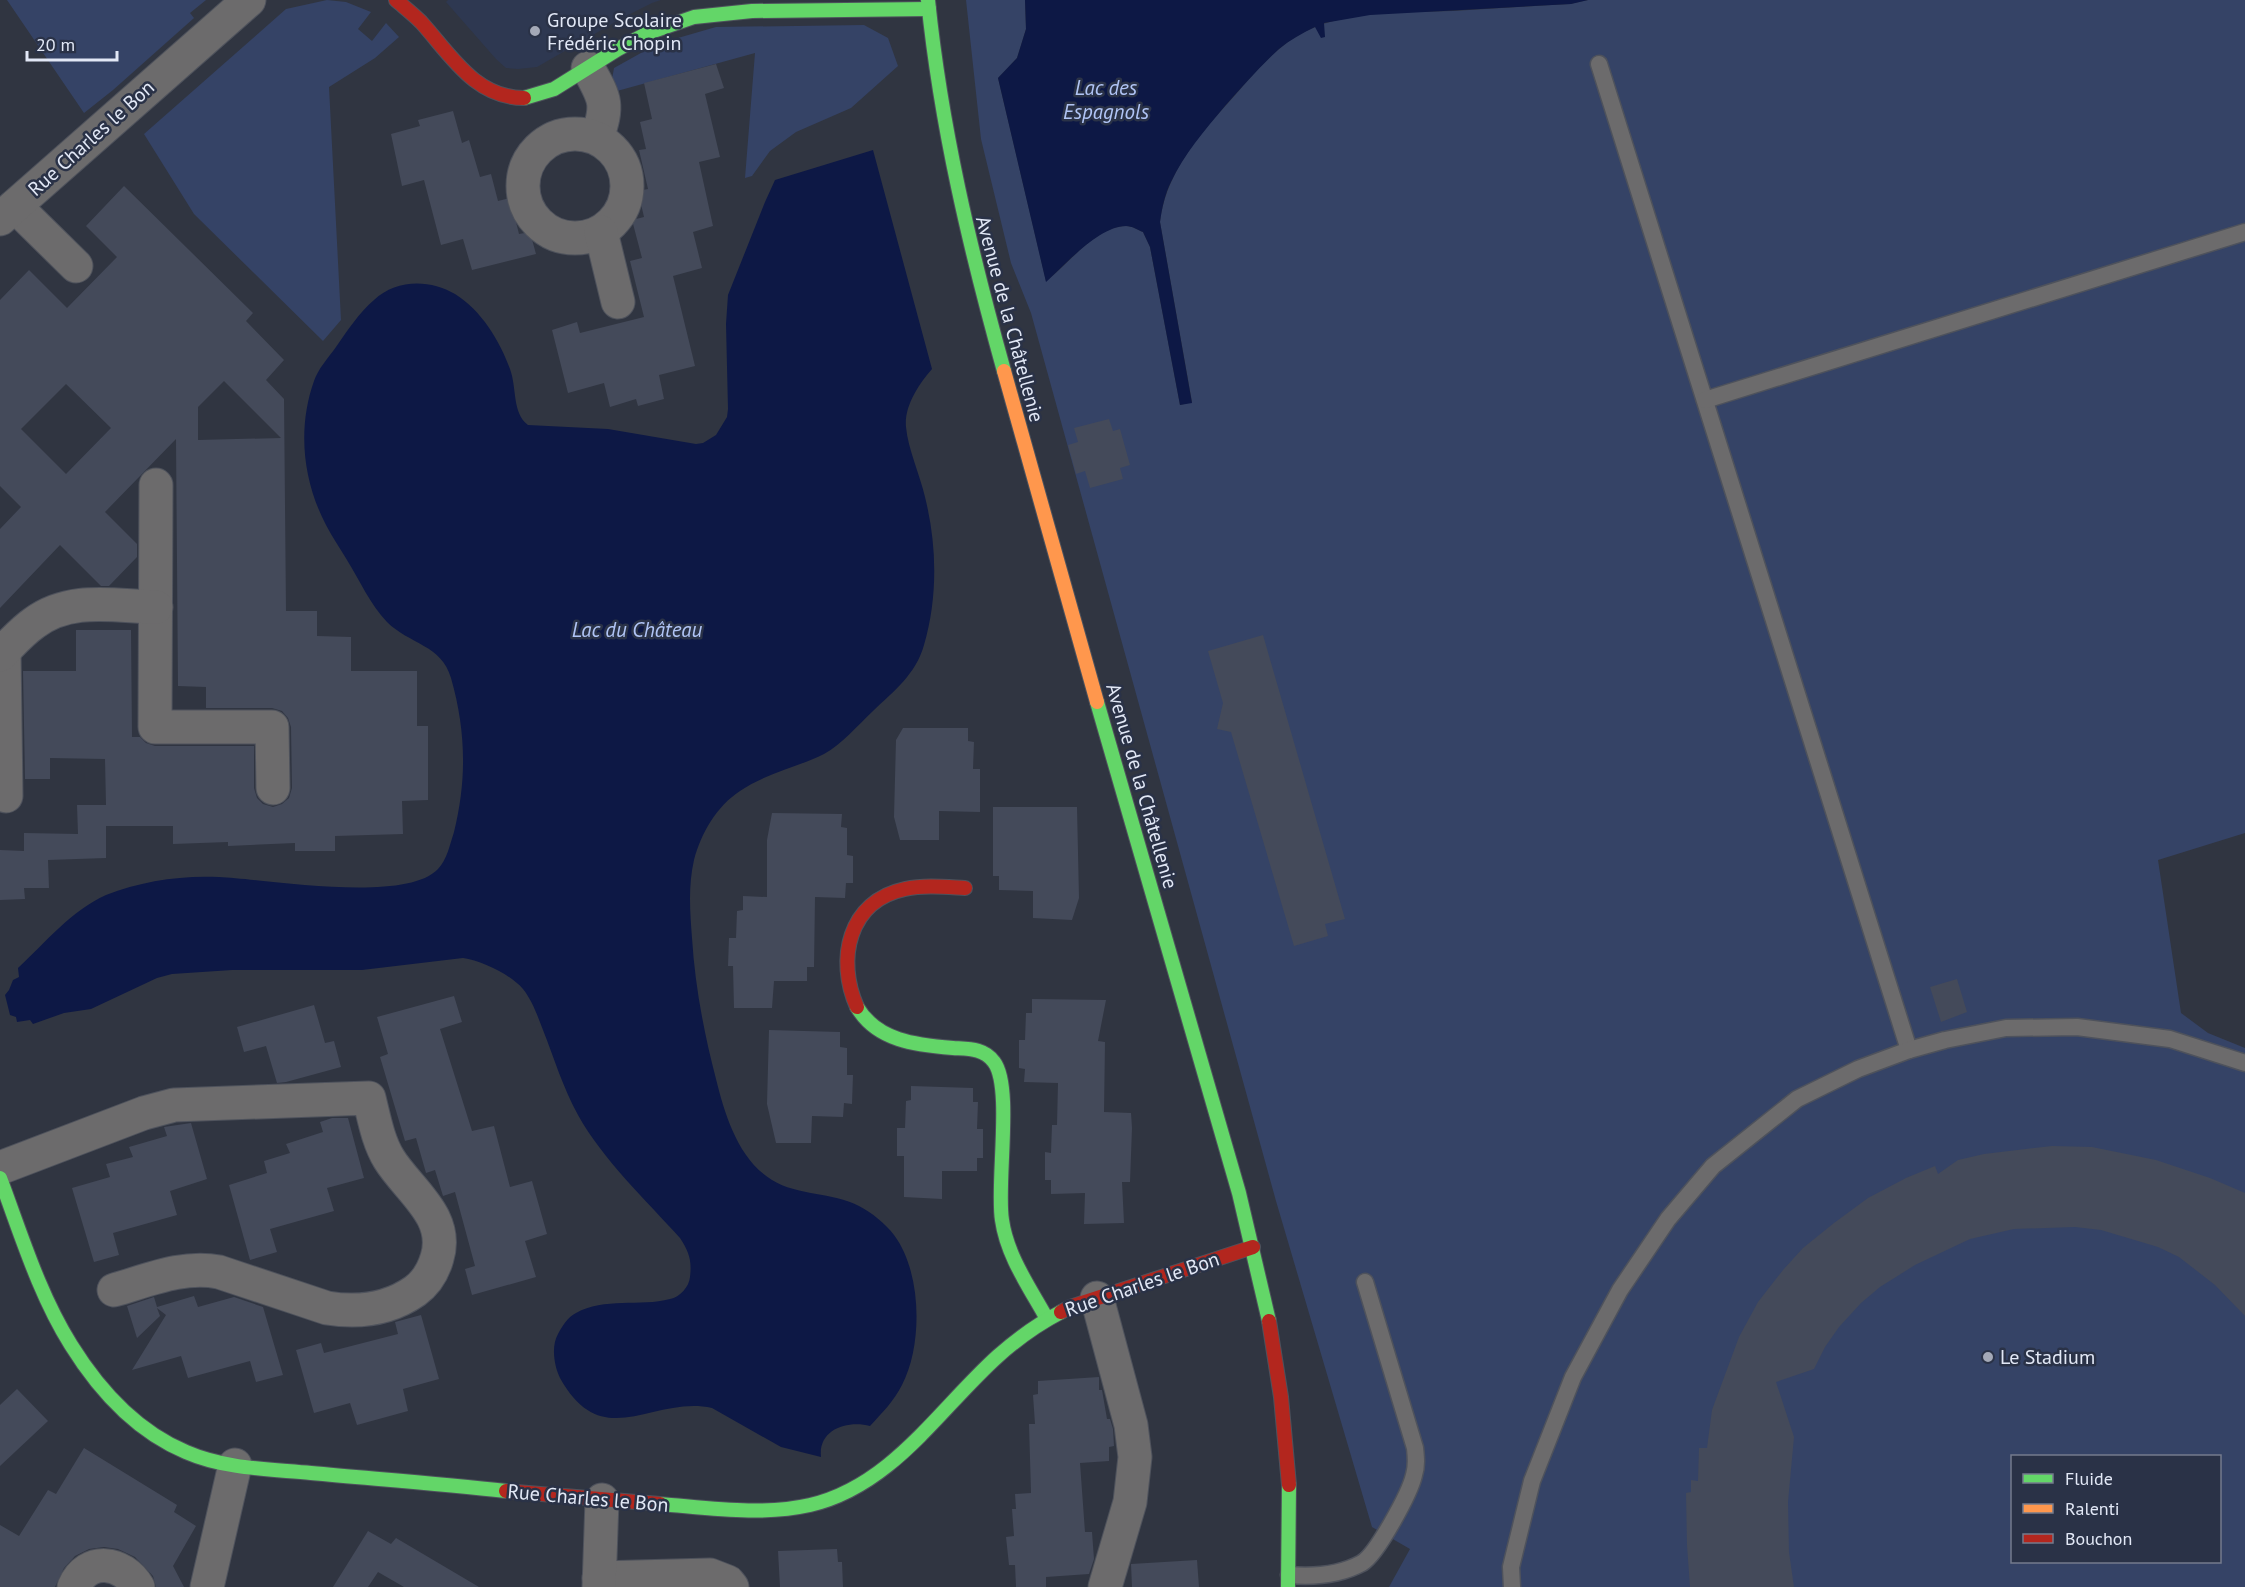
<svg xmlns="http://www.w3.org/2000/svg" width="2245" height="1587" viewBox="0 0 2245 1587" font-family="'PT Sans',sans-serif">
	<rect width="100%" height="100%" fill="#303541"/>
	<path fill="#2e3851" d="M 448,0 L 661,0 L 652,3 L 624,17 L 537,67 L 518,69 L 506,68 L 496,59 L 446,2 Z"/>
	<g fill="#354366" fill-rule="evenodd">
		<path d="M 7,0 L 206,0 L 190,13 L 194,18 L 113,90 L 84,113 Z"/>
		<path d="M 327,0 L 346,2 L 371,12 L 358,29 L 372,41 L 386,23 L 399,37 L 375,58 L 329,87 L 341,320 L 323,341 L 194,214 L 144,134 L 286,9 Z"/>
		<path d="M 966,0 L 1025,0 L 1026,29 L 1017,58 L 998,78 L 1046,281 C 1068,265 1096,226 1126,226 C 1132,226 1138,230 1143,232 L 1150,247 L 1180,405 L 1192,402 L 1160,222 C 1165,179 1192,143 1220,112 C 1244,86 1267,54 1297,36 C 1343,9 1401,13 1453,11 C 1492,9 1531,6 1570,4 L 1588,0 L 2245,0 L 2245,833 L 2158,860 L 2181,1013 L 2208,1033 L 2245,1048 L 2245,1587 L 1389,1587 L 1410,1549 L 1372,1527 L 1276,1201 L 1031,313 L 1011,263 L 981,139 ZM 2012,1456 L 2220,1456 L 2220,1562 L 2012,1562 Z"/>
		<path d="M 864,25 L 888,38 L 898,66 L 851,108 L 796,132 L 770,151 L 752,176 L 745,178 L 755,53 L 617,91 L 612,79 L 614,68 L 657,44 L 716,27 Z"/>
	</g>
	<g fill="#0d1845">
		<path d="M 1025,0 L 1588,0 L 1571,4 L 1370,15 L 1324,23 L 1325,37 L 1321,38 L 1315,27 C 1302,33 1290,40 1279,49 C 1260,66 1242,87 1225,106 C 1205,130 1184,154 1171,182 C 1165,194 1162,208 1160,222 L 1192,403 L 1180,405 L 1150,247 L 1143,232 C 1138,230 1132,226 1126,226 C 1099,226 1065,265 1046,282 L 998,78 L 1017,58 L 1026,29 Z"/>
		<path d="M 873,150 L 932,369 C 919,384 904,406 906,427 C 908,449 920,475 925,497 C 937,545 938,597 924,645 C 916,674 894,691 873,711 C 857,726 842,744 824,754 C 798,767 764,774 740,791 C 717,806 701,833 694,860 C 688,886 690,912 692,938 C 695,986 704,1033 716,1079 C 725,1115 738,1159 772,1180 C 798,1196 832,1192 859,1206 C 872,1213 885,1223 894,1235 C 922,1272 923,1345 902,1385 C 894,1401 882,1413 870,1426 C 848,1420 818,1429 821,1457 L 781,1447 L 712,1408 C 652,1395 603,1455 560,1378 C 554,1366 551,1346 558,1334 C 562,1326 568,1317 576,1313 C 604,1297 640,1307 670,1299 C 680,1297 689,1287 690,1277 C 692,1260 689,1252 680,1238 C 646,1200 603,1160 578,1115 C 563,1088 554,1058 543,1030 C 538,1017 532,1000 523,989 C 510,974 482,961 463,958 L 362,970 L 232,970 L 172,974 L 157,978 L 91,1009 L 64,1013 L 33,1024 L 30,1020 L 17,1022 L 16,1017 L 10,1015 L 5,995 L 9,990 L 13,980 L 19,977 L 18,968 C 45,943 72,910 106,895 C 141,881 182,875 219,877 C 266,879 405,904 438,869 C 447,860 450,844 454,832 C 467,780 466,730 451,678 C 442,645 409,644 387,622 C 370,604 360,581 347,560 C 340,548 332,537 326,525 C 303,481 297,429 314,381 C 318,369 328,358 336,347 C 347,331 359,313 374,300 C 396,279 430,279 455,294 C 481,310 500,341 510,369 C 517,388 512,413 528,425 L 608,429 L 696,444 L 703,443 L 716,435 L 727,417 L 728,409 L 726,324 L 728,295 L 765,202 L 775,180 Z"/>
	</g>
	<g fill="#444a5a" fill-rule="evenodd">
		<path d="M 716,64 L 724,88 L 705,94 L 720,157 L 699,162 L 713,226 L 693,232 L 702,268 L 673,276 L 695,366 L 659,375 L 664,399 L 638,406 L 636,399 L 610,407 L 604,383 L 568,393 L 552,330 L 577,322 L 580,333 L 644,317 L 630,261 L 642,258 L 632,220 L 644,217 L 638,191 L 648,189 L 639,150 L 646,149 L 640,122 L 652,119 L 644,83 Z"/>
		<path d="M 453,111 L 462,143 L 469,140 L 480,177 L 491,174 L 498,201 L 510,198 L 519,234 L 530,232 L 536,254 L 472,270 L 463,239 L 441,245 L 424,180 L 402,186 L 391,134 L 420,126 L 418,120 Z"/>
		<path d="M 124,186 L 253,313 L 246,321 L 284,360 L 266,380 L 284,399 L 286,611 L 317,611 L 317,636 L 351,637 L 351,671 L 417,671 L 417,726 L 428,726 L 428,800 L 402,801 L 403,834 L 335,836 L 335,851 L 295,851 L 295,843 L 228,846 L 228,842 L 173,844 L 173,826 L 106,826 L 106,858 L 48,860 L 49,888 L 24,888 L 25,899 L 0,900 L 0,850 L 24,851 L 24,833 L 78,834 L 77,805 L 106,805 L 105,759 L 50,758 L 50,779 L 25,779 L 23,671 L 76,671 L 76,630 L 131,630 L 132,737 L 140,737 L 146,743 L 155,746 L 254,746 L 254,788 L 257,798 L 263,804 L 273,807 L 282,804 L 289,798 L 292,788 L 291,727 L 288,718 L 282,711 L 272,708 L 206,708 L 206,687 L 178,686 L 176,439 L 105,512 L 137,544 L 137,557 L 109,586 L 101,586 L 60,545 L 0,608 L 0,529 L 21,507 L 0,486 L 0,300 L 29,270 L 67,308 L 117,257 L 86,226 ZM 224,381 L 281,438 L 198,440 L 198,407 ZM 66,384 L 111,428 L 66,474 L 21,429 Z"/>
		<path d="M 1109,419 L 1113,431 L 1120,429 L 1130,465 L 1120,468 L 1123,479 L 1090,488 L 1085,471 L 1076,474 L 1068,445 L 1078,442 L 1074,428 Z"/>
		<path d="M 1263,635 L 1345,919 L 1325,924 L 1328,936 L 1294,946 L 1231,732 L 1217,729 L 1223,703 L 1208,651 Z"/>
		<path d="M 903,728 L 968,728 L 968,741 L 974,742 L 973,769 L 980,769 L 980,812 L 939,811 L 939,840 L 900,840 L 894,817 L 896,740 Z"/>
		<path d="M 993,807 L 1077,807 L 1079,898 L 1072,920 L 1033,918 L 1033,891 L 999,890 L 999,876 L 993,876 Z"/>
		<path d="M 772,813 L 842,814 L 841,827 L 847,828 L 847,855 L 853,856 L 853,883 L 846,883 L 845,898 L 815,897 L 814,967 L 807,967 L 807,981 L 774,981 L 772,1008 L 734,1008 L 733,966 L 728,966 L 729,938 L 736,938 L 737,911 L 743,910 L 743,896 L 767,897 L 767,840 Z"/>
		<path d="M 1957,979 L 1967,1012 L 1941,1022 L 1930,987 Z"/>
		<path d="M 454,996 L 462,1022 L 440,1029 L 472,1131 L 494,1126 L 510,1187 L 532,1181 L 547,1234 L 525,1241 L 536,1277 L 472,1295 L 465,1269 L 475,1266 L 455,1192 L 443,1196 L 435,1170 L 426,1173 L 416,1138 L 405,1141 L 380,1057 L 388,1054 L 377,1017 Z"/>
		<path d="M 1032,999 L 1106,1000 L 1098,1041 L 1105,1042 L 1104,1112 L 1131,1113 L 1132,1128 L 1130,1182 L 1122,1182 L 1124,1223 L 1084,1224 L 1085,1193 L 1051,1194 L 1051,1180 L 1045,1180 L 1045,1152 L 1051,1153 L 1052,1125 L 1057,1125 L 1058,1083 L 1024,1082 L 1025,1069 L 1019,1068 L 1019,1040 L 1025,1040 L 1026,1013 L 1032,1013 Z"/>
		<path d="M 314,1005 L 325,1043 L 334,1041 L 341,1067 L 286,1082 L 277,1083 L 266,1046 L 244,1052 L 237,1027 Z"/>
		<path d="M 769,1030 L 840,1032 L 840,1047 L 847,1048 L 847,1075 L 853,1075 L 852,1104 L 844,1103 L 843,1117 L 812,1116 L 811,1143 L 776,1143 L 767,1104 Z"/>
		<path d="M 911,1086 L 973,1088 L 973,1102 L 978,1102 L 977,1129 L 983,1129 L 983,1158 L 977,1158 L 977,1171 L 942,1171 L 942,1199 L 904,1197 L 904,1156 L 897,1156 L 897,1128 L 905,1128 L 906,1101 L 911,1100 Z"/>
		<path d="M 332,1118 L 348,1118 L 364,1178 L 327,1188 L 334,1211 L 270,1229 L 277,1252 L 250,1260 L 229,1185 L 267,1173 L 264,1161 L 290,1153 L 286,1144 L 323,1132 L 320,1122 Z"/>
		<path d="M 191,1123 L 207,1179 L 170,1191 L 177,1215 L 113,1233 L 119,1255 L 94,1262 L 72,1188 L 110,1177 L 106,1164 L 133,1157 L 129,1147 L 167,1136 L 164,1127 Z"/>
		<path d="M 2052,1146 L 2092,1147 L 2156,1160 L 2210,1178 L 2245,1193 L 2245,1316 L 2215,1285 L 2179,1257 L 2158,1247 L 2101,1230 L 2075,1227 L 2014,1229 L 1970,1239 L 1915,1265 L 1880,1287 L 1861,1303 L 1839,1327 L 1825,1347 L 1814,1369 L 1776,1382 L 1794,1437 L 1788,1502 L 1789,1552 L 1794,1587 L 1690,1587 L 1687,1545 L 1686,1493 L 1691,1492 L 1691,1480 L 1698,1481 L 1699,1448 L 1707,1448 L 1712,1410 L 1739,1337 L 1758,1302 L 1783,1270 L 1803,1248 L 1834,1223 L 1868,1198 L 1906,1178 L 1935,1166 L 1938,1174 L 1958,1160 L 1984,1154 Z"/>
		<path d="M 194,1296 L 198,1307 L 234,1297 L 263,1307 L 283,1375 L 256,1382 L 250,1361 L 188,1378 L 181,1356 L 132,1370 L 166,1315 L 157,1308 L 160,1316 L 137,1338 L 127,1306 L 154,1297 L 157,1307 Z"/>
		<path d="M 421,1315 L 439,1379 L 403,1389 L 408,1411 L 357,1425 L 350,1403 L 314,1413 L 296,1350 L 321,1343 L 324,1353 L 398,1334 L 395,1322 Z"/>
		<path d="M 1099,1377 L 1099,1390 L 1102,1390 L 1107,1419 L 1110,1419 L 1113,1429 L 1114,1446 L 1109,1447 L 1109,1461 L 1080,1463 L 1085,1532 L 1092,1532 L 1094,1559 L 1089,1574 L 1046,1577 L 1046,1587 L 1016,1587 L 1015,1565 L 1009,1565 L 1006,1537 L 1014,1536 L 1012,1509 L 1016,1509 L 1015,1494 L 1031,1493 L 1029,1424 L 1035,1424 L 1033,1395 L 1038,1394 L 1038,1381 Z"/>
		<path d="M 17,1389 L 48,1421 L 0,1466 L 0,1405 Z"/>
		<path d="M 84,1448 L 177,1505 L 174,1512 L 196,1526 L 173,1566 L 184,1587 L 156,1587 L 153,1576 L 135,1557 L 118,1549 L 104,1547 L 89,1549 L 75,1556 L 64,1568 L 55,1587 L 0,1587 L 0,1525 L 19,1536 L 48,1490 L 56,1494 Z"/>
		<path d="M 368,1531 L 391,1544 L 396,1538 L 479,1587 L 404,1587 L 378,1572 L 368,1587 L 333,1587 Z"/>
		<path d="M 837,1549 L 838,1562 L 842,1562 L 843,1587 L 780,1587 L 778,1551 Z"/>
		<path d="M 1197,1560 L 1199,1587 L 1132,1587 L 1131,1564 Z"/>
	</g>
	<g fill="none" stroke-linecap="round" stroke-linejoin="round">
		<g stroke="#4e525c" stroke-width="19">
			<g id="lane">
				<path d="M 1599,64 L 1909,1050"/>
				<path d="M 1705,400 L 2245,232"/>
				<path d="M 1289,1575 C 1313,1577 1340,1575 1362,1563 C 1377,1554 1410,1493 1414,1475 C 1417,1466 1416,1457 1415,1448 L 1365,1282"/>
				<path d="M 1512,1587 L 1511,1567 L 1532,1481 L 1573,1377 L 1620,1290 L 1668,1219 L 1713,1166 L 1797,1099 L 1858,1069 L 1909,1050 L 1945,1040 L 2006,1028 L 2077,1027 L 2170,1039 L 2245,1063"/>
			</g>
		</g>
		<g stroke="#4e525c" stroke-width="35">
			<g id="street">
				<path d="M 588,68 C 605,99 609,103 597,138"/>
				<circle cx="575" cy="186" r="52"/>
				<path d="M 15,206 L 76,266"/>
				<path d="M 0,219 L 249,0"/>
				<path d="M 601,232 L 618,302"/>
				<path d="M 156,485 L 155,727 L 272,727 L 273,788"/>
				<path d="M 4,651 L 6,796"/>
				<path d="M 0,655 C 11,644 21,632 34,623 C 70,596 113,606 156,607"/>
				<path d="M 0,1168 L 144,1113 L 174,1105 L 369,1098 C 374,1118 378,1141 389,1159 C 408,1190 450,1216 437,1258 C 433,1272 426,1283 415,1291 C 388,1310 358,1313 327,1308 L 219,1272 C 183,1265 149,1280 114,1290"/>
				<path d="M 1097,1298 L 1131,1425 L 1135,1457 L 1130,1502 L 1105,1587"/>
				<path d="M 599,1578 L 710,1575 L 728,1582 L 732,1587"/>
				<path d="M 74,1587 C 87,1556 123,1561 138,1587"/>
				<path d="M 207,1587 L 235,1465"/>
				<path d="M 599,1587 L 602,1500"/>
			</g>
		</g>
		<g stroke="#4e525c" stroke-width="16">
			<g id="fast">
				<path d="M 928,0 C 941,127 970,249 1004,371"/>
				<path d="M 524,98 L 554,89 L 618,49 L 648,33 L 694,17 L 752,11 L 929,9"/>
				<path d="M 1097,702 L 1239,1193 L 1269,1321"/>
				<path d="M 857,1007 C 877,1041 916,1045 953,1048 C 968,1049 984,1048 994,1062 C 1013,1087 996,1185 1002,1220 C 1007,1256 1030,1288 1047,1319"/>
				<path d="M 0,1178 C 21,1234 39,1294 71,1345 C 99,1390 136,1431 186,1452 C 225,1469 269,1469 311,1473 C 376,1479 441,1484 506,1491"/>
				<path d="M 660,1504 C 710,1508 761,1516 810,1505 C 892,1486 939,1409 998,1356 C 1017,1339 1038,1324 1061,1312"/>
				<path d="M 1288,1587 L 1289,1485"/>
			</g>
		</g>
		<g stroke="#4e525c" stroke-width="16">
			<path id="slow" d="M 1004,371 L 1097,702"/>
		</g>
		<g stroke="#4e525c" stroke-width="16">
			<g id="jam">
				<path d="M 396,0 C 404,7 413,14 421,22 C 450,54 475,98 524,98"/>
				<path d="M 857,1007 C 836,960 848,901 905,889 C 925,885 945,887 965,888"/>
				<path d="M 1061,1312 L 1070,1307 L 1253,1247"/>
				<path d="M 1269,1321 L 1281,1397 L 1289,1485"/>
				<path d="M 506,1491 L 660,1504"/>
			</g>
		</g>
		<use href="#lane" stroke="#6c6b6c" stroke-width="16"/>
		<use href="#street" stroke="#6c6b6c" stroke-width="33"/>
		<use href="#fast" stroke="#63d668" stroke-width="14"/>
		<use href="#slow" stroke="#ff974d" stroke-width="14"/>
		<use href="#jam" stroke="#b3261e" stroke-width="14"/>
	</g>
	<g fill="#a4a9b7" stroke="#2a3247" stroke-width="2">
		<circle cx="535" cy="31" r="6"/>
		<circle cx="1988" cy="1357" r="6"/>
	</g>
	<g text-anchor="middle" dominant-baseline="central" stroke-width="5" stroke-linejoin="round" paint-order="stroke">
		<g font-size="20" fill="#e2e8f6" stroke="#2a3247" text-anchor="start">
			<text x="547" y="20">Groupe Scolaire<tspan x="547" dy="23">Frédéric Chopin</tspan></text>
			<text x="2000" y="1357">Le Stadium</text>
		</g>
		<g font-size="20" fill="#e2e8f6" stroke="#2a3247">
			<text transform="translate(91 138) rotate(-42)">Rue Charles le Bon</text>
			<text transform="translate(1010 319) rotate(75)">Avenue de la Châtellenie</text>
			<text transform="translate(1142 786) rotate(74)">Avenue de la Châtellenie</text>
			<text transform="translate(1142 1284) rotate(-19)">Rue Charles le Bon</text>
			<text transform="translate(588 1498) rotate(5)">Rue Charles le Bon</text>
		</g>
		<g font-size="21" font-style="italic" fill="#b0c4f5" stroke="#2a3247">
			<text x="1106" y="87">Lac des<tspan x="1106" dy="24">Espagnols</tspan></text>
			<text x="637" y="629">Lac du Château</text>
		</g>
	</g>
	<rect x="2011" y="1455" width="210" height="108" fill="#2a3247" stroke="#747b8d" stroke-width="1.5"/>
	<rect x="2023" y="1474" width="30" height="9" fill="#63d668" stroke="#747b8d" stroke-width="1.5"/>
	<text x="2065" y="1485" font-size="18" fill="#e2e8f6">Fluide</text>
	<rect x="2023" y="1504" width="30" height="9" fill="#ff974d" stroke="#747b8d" stroke-width="1.5"/>
	<text x="2065" y="1515" font-size="18" fill="#e2e8f6">Ralenti</text>
	<rect x="2023" y="1534" width="30" height="9" fill="#b3261e" stroke="#747b8d" stroke-width="1.5"/>
	<text x="2065" y="1545" font-size="18" fill="#e2e8f6">Bouchon</text>
	<path d="M27 51v9h90v-9" fill="none" stroke="#e2e8f6" stroke-width="3"/>
	<text x="36" y="51" font-size="18" fill="#e2e8f6" stroke="#2a3247" stroke-width="4.5" paint-order="stroke">20 m</text>
</svg>
